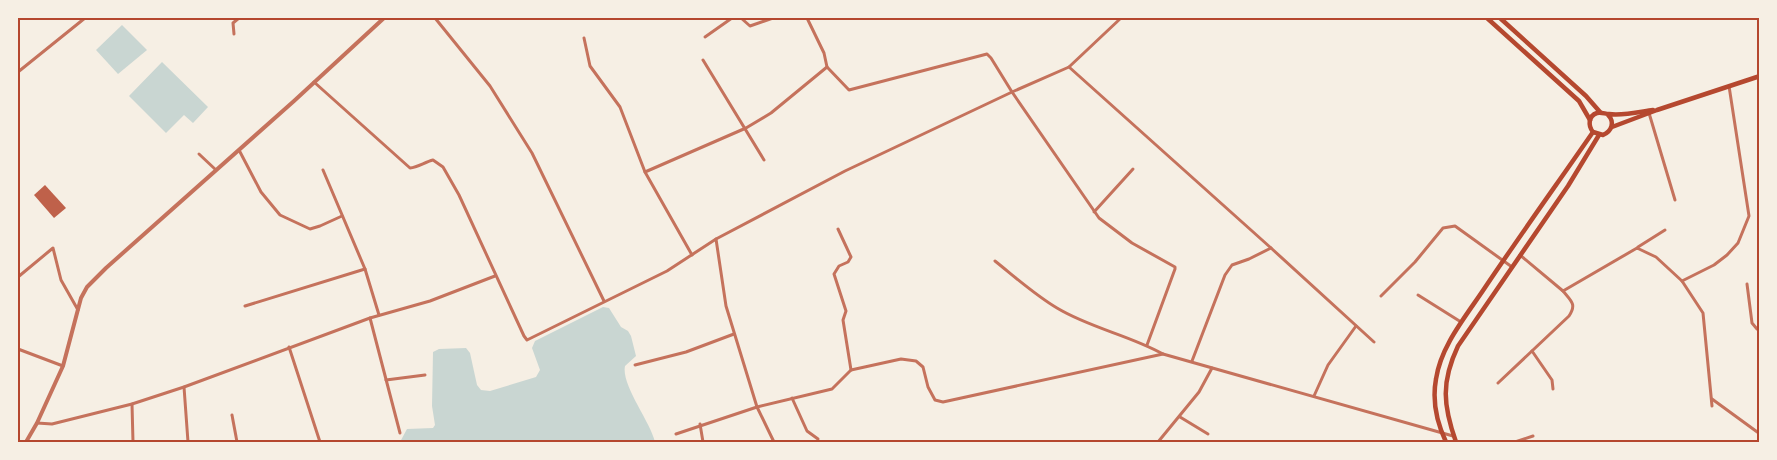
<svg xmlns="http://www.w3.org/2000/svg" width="1777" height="460" viewBox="0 0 1777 460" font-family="'Roboto Condensed',sans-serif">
	<rect width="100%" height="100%" fill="#f6efe4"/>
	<g fill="#c9d6d2">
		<path d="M 122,25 L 147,50 L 118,74 L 96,50 Z"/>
		<path d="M 162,62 L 208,107 L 193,123 L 184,115 L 166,133 L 129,96 Z"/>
		<path d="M 603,307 L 609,308 L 621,327 L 628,331 L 631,336 L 636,356 L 625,366 C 621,385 650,421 655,442 L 400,442 L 407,429 L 433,428 L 435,425 L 432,406 L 433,352 L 439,349 L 466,348 L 470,353 L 477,385 L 481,390 L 490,391 L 536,377 L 540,370 L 532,348 L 535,341 Z"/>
	</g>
	<path fill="#bf614a" d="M 45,185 L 66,208 L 54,218 L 34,195 Z"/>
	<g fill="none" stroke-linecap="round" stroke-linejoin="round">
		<g stroke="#c5725c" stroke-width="3">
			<path d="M 435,18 L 490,86 L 532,153 L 604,301"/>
			<path d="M 741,18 L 750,26 L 773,18"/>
			<path d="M 807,18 L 824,53 L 827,67 L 849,90 L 987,54 L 991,58 L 1012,92 L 1099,218 L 1132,243 L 1175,267 L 1175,269 L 1147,345"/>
			<path d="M 234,34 L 233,23 L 239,18"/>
			<path d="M 705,37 L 732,18"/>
			<path d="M 584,38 L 590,66 L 620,107 L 645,172 L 692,255"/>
			<path d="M 703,60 L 764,160"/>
			<path d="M 1069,67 L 1271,248 L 1374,342"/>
			<path d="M 18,72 L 85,18"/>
			<path d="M 314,82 L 410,168 C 418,167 425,162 433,160 L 443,167 L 459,195 L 524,336 L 527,340 L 667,271 L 716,239 L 845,171 L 1012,92 L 1069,67 L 1121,18"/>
			<path d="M 1649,113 L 1675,200"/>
			<path d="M 239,150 L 261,192 L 280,215 L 310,229 L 320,226 L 342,216"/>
			<path d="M 199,154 L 216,170"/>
			<path d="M 323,170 L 365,269 L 379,315"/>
			<path d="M 645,172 L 746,128 L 771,113 L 827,67"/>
			<path d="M 1094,212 L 1133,169"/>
			<path d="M 838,229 L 851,257 L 848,262 L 839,266 L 834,274 L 846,311 L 843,320 L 851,370"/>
			<path d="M 716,239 L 726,306 L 757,407 L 774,442"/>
			<path d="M 1638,247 L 1665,230"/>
			<path d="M 1520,255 L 1563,291 L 1637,248 L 1656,257 L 1682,281 L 1703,313 L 1712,406"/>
			<path d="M 995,261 C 1015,277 1035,295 1057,308 C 1090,328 1129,335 1163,354 L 1453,436"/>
			<path d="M 18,277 L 53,248 L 61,280 L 78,310"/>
			<path d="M 1682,281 L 1714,265 L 1727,255 L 1738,243 L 1749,216 L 1729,86"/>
			<path d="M 1747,284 L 1752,323 L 1757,329 L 1760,329"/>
			<path d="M 1418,295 L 1461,322"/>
			<path d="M 1381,296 L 1415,262 L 1443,228 L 1455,226 L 1512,267"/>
			<path d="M 245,306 L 365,269"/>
			<path d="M 370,318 L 400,433"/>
			<path d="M 289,347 L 320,442"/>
			<path d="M 18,349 L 63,366"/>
			<path d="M 1532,351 L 1552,380 L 1553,389"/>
			<path d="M 1192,361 L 1225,275 L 1232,265 L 1249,259 L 1271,248"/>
			<path d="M 635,365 L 686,352 L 734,334"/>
			<path d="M 386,380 L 425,375"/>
			<path d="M 1498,383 L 1569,316 C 1577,304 1571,301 1563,291"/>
			<path d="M 184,387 L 188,442"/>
			<path d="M 1314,396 L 1328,365 L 1356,326"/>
			<path d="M 792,398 L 807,431 L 818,439"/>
			<path d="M 1712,399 L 1760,434"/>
			<path d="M 132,404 L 133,442"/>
			<path d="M 232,415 L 237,442"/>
			<path d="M 1180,417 L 1208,434"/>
			<path d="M 37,423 L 52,424 L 132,404 L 184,387 L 370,318 L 430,301 L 495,276"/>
			<path d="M 700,424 L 703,442"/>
			<path d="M 676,434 L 757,407 L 832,389 L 851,370 L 901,359 L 916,361 L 923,367 L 928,387 L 935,400 L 943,402 L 1163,354"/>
			<path d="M 1158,442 L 1199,392 L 1212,368"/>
			<path d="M 1515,442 L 1533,436"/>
		</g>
		<path stroke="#c5725c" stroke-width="4" d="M 26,442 L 37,423 L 63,366 L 81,298 L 87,287 L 106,268 L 294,101 L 384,18"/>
		<g stroke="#b5482f" stroke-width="4.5">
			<path d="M 1487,18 L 1579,101 L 1590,120"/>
			<path d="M 1500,18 L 1586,96 L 1600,112"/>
			<path d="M 1608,115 C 1615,122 1612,131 1603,135 L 1593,132 C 1588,126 1588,116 1597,113 C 1602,112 1605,114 1609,114 C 1622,116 1639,112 1653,110"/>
			<path d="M 1612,127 L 1657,110 L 1760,76"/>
			<path d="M 1446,442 C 1437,423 1432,401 1436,379 C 1441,345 1467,315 1486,286 C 1521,234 1557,184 1593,132"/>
			<path d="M 1456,442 C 1443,405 1441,382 1458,346 L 1568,186 L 1599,135"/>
		</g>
	</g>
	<rect width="1777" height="460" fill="none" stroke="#f6efe4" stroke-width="38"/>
	<rect x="19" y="19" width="1739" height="422" fill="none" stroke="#b5482f" stroke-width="2"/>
</svg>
